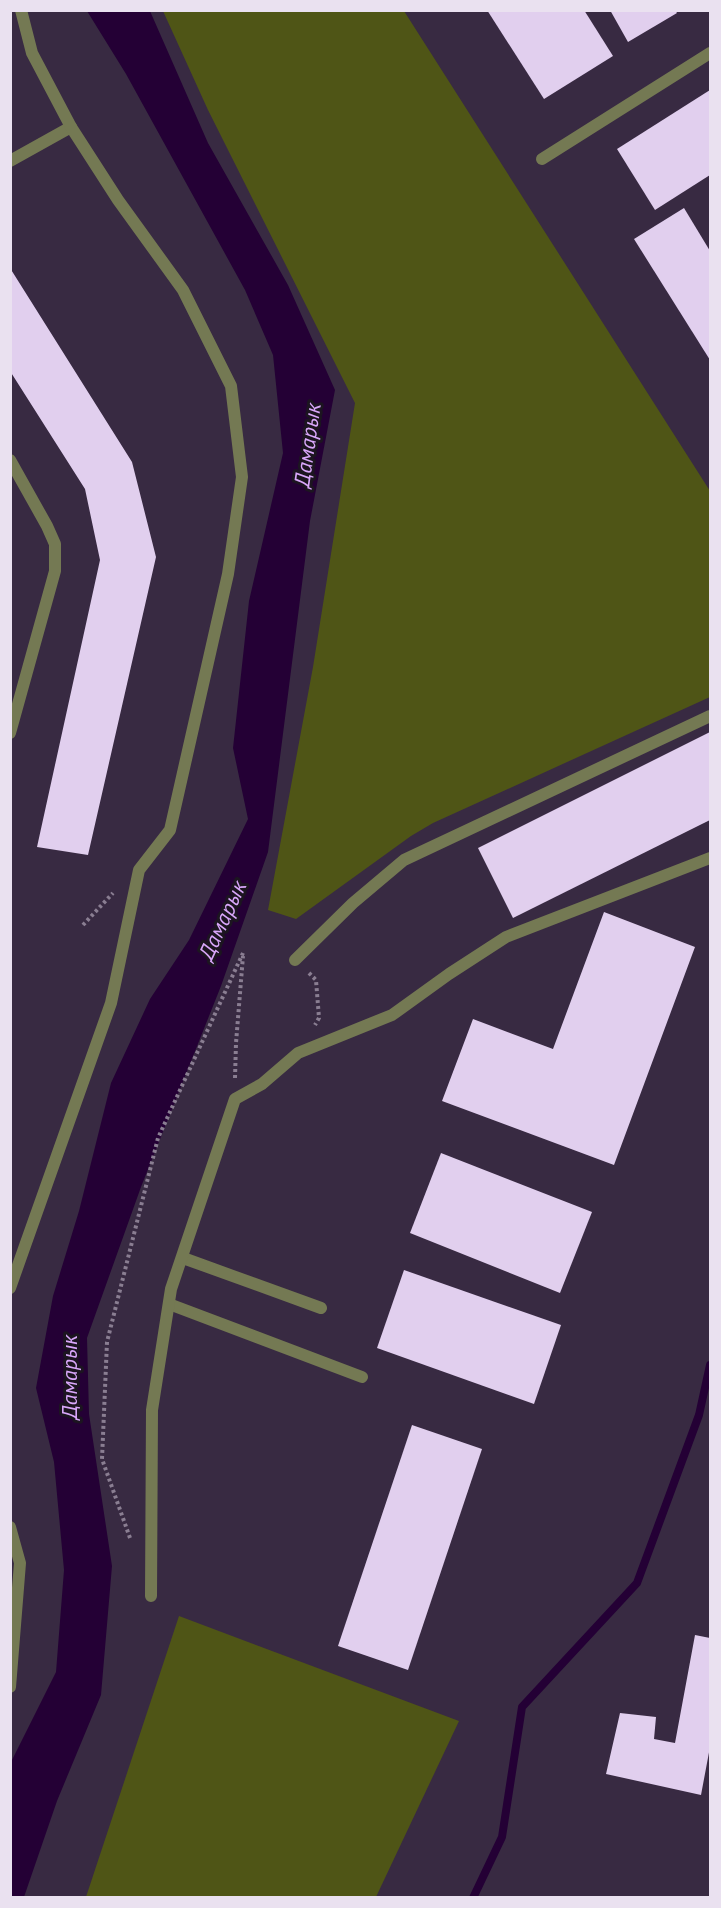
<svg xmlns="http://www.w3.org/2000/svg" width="721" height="1908" viewBox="0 0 721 1908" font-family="'PT Sans',sans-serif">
	<rect width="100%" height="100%" fill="#382a42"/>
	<g fill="#4f5516">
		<path d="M 163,11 L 404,11 L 710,491 L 710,697 L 433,823 L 411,836 L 296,919 L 268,910 L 313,667 L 355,403 L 208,110 Z"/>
		<path d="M 179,1616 L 459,1721 L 376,1897 L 86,1897 Z"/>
	</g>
	<path fill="#240035" d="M 87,11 L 150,11 L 208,143 L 288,285 L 335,390 L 310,521 L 268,852 L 221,986 L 141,1187 L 87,1338 L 89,1414 L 112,1566 L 101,1695 L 57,1801 L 24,1897 L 11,1898 L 11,1762 L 56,1672 L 64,1570 L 54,1462 L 36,1388 L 53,1296 L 79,1211 L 111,1083 L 150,999 L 189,940 L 248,819 L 233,748 L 249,601 L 283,453 L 273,355 L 245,290 L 126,74 Z"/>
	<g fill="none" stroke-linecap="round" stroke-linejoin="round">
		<path stroke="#240035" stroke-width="8" d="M 473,1898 L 502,1837 L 522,1707 L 637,1583 L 699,1415 L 710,1365"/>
	</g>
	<g fill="#e1cfee">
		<path d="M 487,10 L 584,10 L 613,56 L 544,99 Z"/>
		<path d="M 610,10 L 675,10 L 677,13 L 628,42 Z"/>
		<path d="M 710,90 L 710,175 L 655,210 L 617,149 Z"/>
		<path d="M 684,208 L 710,251 L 710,360 L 634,239 Z"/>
		<path d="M 10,268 L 132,462 L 156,557 L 88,855 L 37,847 L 100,560 L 85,489 L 10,371 Z"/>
		<path d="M 710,732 L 710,820 L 513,918 L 478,848 Z"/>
		<path d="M 604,912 L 695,947 L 614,1165 L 442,1101 L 473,1019 L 553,1049 Z"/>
		<path d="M 441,1153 L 592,1212 L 560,1293 L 410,1233 Z"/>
		<path d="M 404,1270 L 561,1325 L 534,1404 L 377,1348 Z"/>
		<path d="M 412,1425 L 482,1449 L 408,1670 L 338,1646 Z"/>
		<path d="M 695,1635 L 710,1638 L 710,1747 L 701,1795 L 606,1774 L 620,1713 L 656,1717 L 654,1739 L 675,1743 Z"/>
	</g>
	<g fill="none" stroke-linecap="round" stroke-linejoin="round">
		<g stroke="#8a7e92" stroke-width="4" stroke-dasharray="3 3" stroke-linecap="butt">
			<path d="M 83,925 L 113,893"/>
			<path d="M 309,973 L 316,980 L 319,1018 L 315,1025"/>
			<path d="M 235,1078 L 236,1043 L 243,956"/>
			<path d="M 130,1538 L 102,1459 L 107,1342 L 158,1138 L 243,953"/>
		</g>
		<g stroke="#747953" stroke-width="12">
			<path d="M 542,159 L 710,53"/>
			<path d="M 10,161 L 71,127"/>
			<path d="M 10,460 L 47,526 L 55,544 L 55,571 L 10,733"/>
			<path d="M 295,960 L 353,903 L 404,860 L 710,716"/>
			<path d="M 183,1258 L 321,1308"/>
			<path d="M 10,1288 L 111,1003 L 139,870 L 170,830 L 228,574 L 242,477 L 231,386 L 183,290 L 118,200 L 71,127 L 32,53 L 21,10"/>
			<path d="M 169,1304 L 362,1377"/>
			<path d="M 10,1527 L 20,1563 L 10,1687"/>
			<path d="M 151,1596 L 152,1410 L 171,1289 L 235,1099 L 262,1084 L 298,1053 L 392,1015 L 449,974 L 506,937 L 710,858"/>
		</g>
	</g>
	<g text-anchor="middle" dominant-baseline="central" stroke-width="6" stroke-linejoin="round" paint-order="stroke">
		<g font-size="22" font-style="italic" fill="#d9a7fa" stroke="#1c1520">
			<text transform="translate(307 445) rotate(-82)">Дамарык</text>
			<text transform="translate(222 920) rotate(-65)">Дамарык</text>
			<text transform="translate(69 1377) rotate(-90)">Дамарык</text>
		</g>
	</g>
	<rect width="721" height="1908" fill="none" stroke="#eae1f0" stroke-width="24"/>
</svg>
